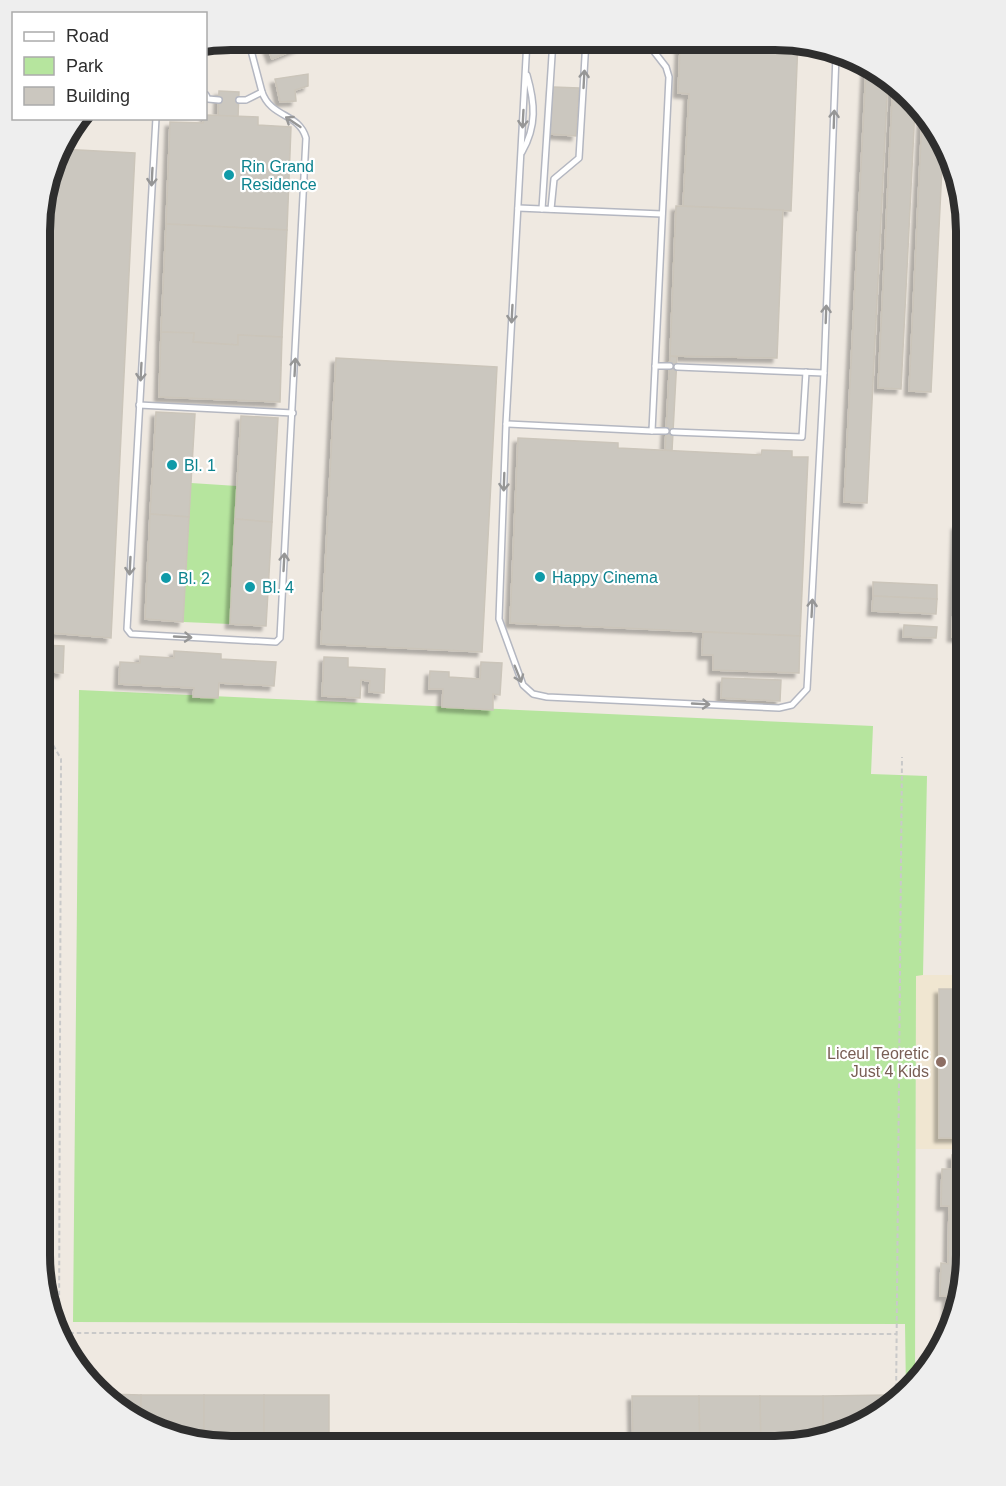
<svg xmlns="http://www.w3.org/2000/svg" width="1006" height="1486" viewBox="0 0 1006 1486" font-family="Arial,sans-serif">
	<defs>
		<filter id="shadow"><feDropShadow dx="-4.5" dy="4.5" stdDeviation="1.5" flood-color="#0004"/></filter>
	</defs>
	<rect width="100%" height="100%" fill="#efe9e1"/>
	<rect fill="#f0e6d1" x="916" y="975" width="51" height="174"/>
	<g fill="#b6e59e">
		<path d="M 191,483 L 237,486 L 230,624 L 183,622 Z"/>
		<path d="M 79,690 L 873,726 L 871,774 L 927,776 L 923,975 L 916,976 L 915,1383 L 906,1393 L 905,1324 L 73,1322 Z"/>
	</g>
	<g fill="#cbc7bf" stroke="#cbc5ba" stroke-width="1.5" filter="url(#shadow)">
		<path d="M 285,39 L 304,39 L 306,45 L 272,59 L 267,47 Z"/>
		<path d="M 668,40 L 798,41 L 791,211 L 683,206 L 689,94 L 678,93 L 680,49 Z"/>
		<path d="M 866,68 L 888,77 L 867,503 L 844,502 Z"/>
		<path d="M 308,74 L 308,86 L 295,90 L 296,101 L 280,102 L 275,79 Z"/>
		<path d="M 893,80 L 915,108 L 901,389 L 878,388 Z"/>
		<path d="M 553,87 L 579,88 L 576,136 L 550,134 Z"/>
		<path d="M 219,91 L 239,92 L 238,117 L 218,116 Z"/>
		<path d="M 206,115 L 258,117 L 258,125 L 291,127 L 287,230 L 166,224 L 170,122 L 203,123 Z"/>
		<path d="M 922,118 L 943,146 L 931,392 L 909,391 Z"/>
		<path d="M 60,149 L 135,153 L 111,638 L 40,632 L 40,482 L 56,161 Z"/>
		<path d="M 47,188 L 55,189 L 40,482 L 41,206 Z"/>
		<path d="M 676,206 L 783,210 L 777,358 L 670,356 Z"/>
		<path d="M 166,224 L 287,230 L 282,337 L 238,335 L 238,345 L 193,342 L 194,333 L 161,332 Z"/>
		<path d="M 161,332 L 194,333 L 193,342 L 238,345 L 238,335 L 282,337 L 280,402 L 159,397 Z"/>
		<path d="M 670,356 L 677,357 L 672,451 L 665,450 Z"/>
		<path d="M 336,358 L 497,367 L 482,652 L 321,644 Z"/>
		<path d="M 156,412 L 195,414 L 189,517 L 150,514 Z"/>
		<path d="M 241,416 L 278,418 L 272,522 L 235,519 Z"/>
		<path d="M 518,438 L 618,443 L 618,448 L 761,455 L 762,450 L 792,451 L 792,457 L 808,457 L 800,636 L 510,623 Z"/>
		<path d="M 150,514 L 189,517 L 183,622 L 145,619 Z"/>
		<path d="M 235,519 L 272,522 L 266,626 L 230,624 Z"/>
		<path d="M 956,525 L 967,526 L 967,638 L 952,637 Z"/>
		<path d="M 873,582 L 937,585 L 937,599 L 873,596 Z"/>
		<path d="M 873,596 L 937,599 L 936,614 L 872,611 Z"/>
		<path d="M 904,625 L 937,627 L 936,638 L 903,637 Z"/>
		<path d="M 703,632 L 800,636 L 799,673 L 713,670 L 713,655 L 702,655 Z"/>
		<path d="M 40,645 L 64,646 L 63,673 L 52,672 L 52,689 L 40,689 Z"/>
		<path d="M 174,651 L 221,654 L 221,659 L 276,662 L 274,686 L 219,683 L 218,698 L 193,697 L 194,688 L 119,684 L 120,662 L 140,663 L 140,656 L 174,658 Z"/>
		<path d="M 324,657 L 348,658 L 348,667 L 385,669 L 384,693 L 369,692 L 370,681 L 361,680 L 360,698 L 322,696 Z"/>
		<path d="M 481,662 L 502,663 L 500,695 L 493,694 L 493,710 L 442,707 L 443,689 L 429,689 L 430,671 L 449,672 L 449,677 L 480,679 Z"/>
		<path d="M 722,678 L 781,680 L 780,701 L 721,698 Z"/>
		<rect x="939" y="989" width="28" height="149"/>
		<path d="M 952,1155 L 967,1155 L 967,1268 L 951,1314 L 947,1314 L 947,1296 L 940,1296 L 941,1263 L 948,1264 L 949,1206 L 941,1206 L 942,1169 L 952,1169 Z"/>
		<path d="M 104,1394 L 141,1395 L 141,1419 L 114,1408 Z"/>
		<path d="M 141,1395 L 204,1395 L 204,1445 L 141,1419 Z"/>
		<path d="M 204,1395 L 264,1395 L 264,1446 L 204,1445 Z"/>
		<rect x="264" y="1395" width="65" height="51"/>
		<path d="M 888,1395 L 888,1410 L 849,1432 L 823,1437 L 823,1396 Z"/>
		<path d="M 632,1396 L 699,1396 L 700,1447 L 633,1447 Z"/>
		<path d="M 699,1396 L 760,1396 L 761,1447 L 700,1447 Z"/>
		<path d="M 760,1396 L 823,1396 L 823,1437 L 775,1447 L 761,1447 Z"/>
	</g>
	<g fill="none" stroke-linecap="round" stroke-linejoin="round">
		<g stroke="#b4b7c1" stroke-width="8">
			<g id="service">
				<path d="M 527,40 L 506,424 L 499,619 L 523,685 L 533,694 L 547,697 L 779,708 L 792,705 L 807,689 L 824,373 L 836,55"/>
				<path d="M 206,95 L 208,99 L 219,100"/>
				<path d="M 239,100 L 246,100 L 262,92 L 248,39"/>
				<path d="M 156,118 L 127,629 L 131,634 L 276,642 L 280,638 L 306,138 C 299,113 271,118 262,92"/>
				<path d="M 522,152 C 537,126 535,103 527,75"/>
				<path d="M 518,208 L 662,214"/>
				<path d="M 542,209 L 553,40"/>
				<path d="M 551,209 L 554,179 L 579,158 L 586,40"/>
				<path d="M 655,366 L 670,366"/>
				<path d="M 677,367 L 824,373"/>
				<path d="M 139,405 L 293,413"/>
				<path d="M 506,424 L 652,431 L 669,77 L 666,67 L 645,40"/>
				<path d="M 652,431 L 666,431"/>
				<path d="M 673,432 L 802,437 L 806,372"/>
			</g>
		</g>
		<g stroke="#b4b7c1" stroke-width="16">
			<path id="secondary" d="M 206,46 L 215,42"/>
		</g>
		<g stroke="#c9c9c9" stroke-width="2" stroke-dasharray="4.5 3" stroke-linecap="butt">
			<path d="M 40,740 L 52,743 L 61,759 L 59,1333 L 896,1334"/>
			<path d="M 896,1403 L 902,757"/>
		</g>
		<use href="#service" stroke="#fff" stroke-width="5"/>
		<use href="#secondary" stroke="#fff" stroke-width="14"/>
	</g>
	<defs><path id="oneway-shaft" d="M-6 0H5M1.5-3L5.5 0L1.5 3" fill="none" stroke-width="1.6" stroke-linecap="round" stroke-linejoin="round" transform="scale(1.5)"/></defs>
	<g stroke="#969696">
		<use href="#oneway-shaft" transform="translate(584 79) rotate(-87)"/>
		<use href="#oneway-shaft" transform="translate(523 119) rotate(93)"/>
		<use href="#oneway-shaft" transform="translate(834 119) rotate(-88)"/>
		<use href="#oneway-shaft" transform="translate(293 122) rotate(-146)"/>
		<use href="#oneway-shaft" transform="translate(152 177) rotate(93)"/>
		<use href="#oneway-shaft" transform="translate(512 314) rotate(93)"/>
		<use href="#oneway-shaft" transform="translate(826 314) rotate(-88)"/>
		<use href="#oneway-shaft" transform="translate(295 367) rotate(-87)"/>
		<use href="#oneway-shaft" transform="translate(141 372) rotate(93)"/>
		<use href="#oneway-shaft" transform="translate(504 482) rotate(92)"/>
		<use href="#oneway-shaft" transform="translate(284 562) rotate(-87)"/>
		<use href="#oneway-shaft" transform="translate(130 566) rotate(93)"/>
		<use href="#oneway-shaft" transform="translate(812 608) rotate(-87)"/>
		<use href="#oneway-shaft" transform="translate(183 637) rotate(3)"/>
		<use href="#oneway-shaft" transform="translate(518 674) rotate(68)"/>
		<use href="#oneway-shaft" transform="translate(701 704) rotate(3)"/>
	</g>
	<g fill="#0f9aa8" stroke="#fff" stroke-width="2">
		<circle cx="229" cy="175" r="6"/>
		<circle cx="172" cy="465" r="6"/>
		<circle cx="540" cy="577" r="6"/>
		<circle cx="166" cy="578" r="6"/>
		<circle cx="250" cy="587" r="6"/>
	</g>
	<circle fill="#8d6e63" stroke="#fff" stroke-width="2" cx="941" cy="1062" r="6"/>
	<g text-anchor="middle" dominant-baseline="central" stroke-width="4.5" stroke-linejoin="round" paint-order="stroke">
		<g font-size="16" fill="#0d838f" stroke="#fff" text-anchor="start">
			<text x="241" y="166">Rin Grand<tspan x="241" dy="18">Residence</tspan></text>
			<text x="184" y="465">Bl. 1</text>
			<text x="552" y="577">Happy Cinema</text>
			<text x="178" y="578">Bl. 2</text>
			<text x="262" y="587">Bl. 4</text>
		</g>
		<g font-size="16" fill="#785e54" stroke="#fff" text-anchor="end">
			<text x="929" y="1053">Liceul Teoretic<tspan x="929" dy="18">Just 4 Kids</tspan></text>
		</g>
	</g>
	<path d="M0 0H1006V1486H0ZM231 50H775A181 181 0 0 1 956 231V1255A181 181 0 0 1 775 1436H231A181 181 0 0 1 50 1255V231A181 181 0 0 1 231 50Z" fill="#eee" fill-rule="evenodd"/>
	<path fill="none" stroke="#2e2e2e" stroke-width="8" d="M231 50H775A181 181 0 0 1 956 231V1255A181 181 0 0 1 775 1436H231A181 181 0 0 1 50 1255V231A181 181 0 0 1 231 50Z"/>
	<rect x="12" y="12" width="195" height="108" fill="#ffffff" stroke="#ababab" stroke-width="1.5"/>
	<rect x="24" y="32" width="30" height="9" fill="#ffffff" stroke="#ababab" stroke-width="1.5"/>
	<text x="66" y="42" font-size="18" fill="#2e2e2e">Road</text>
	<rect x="24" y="57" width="30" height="18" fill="#b6e59e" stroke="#ababab" stroke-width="1.5"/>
	<text x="66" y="72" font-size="18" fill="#2e2e2e">Park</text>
	<rect x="24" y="87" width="30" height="18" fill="#cbc7bf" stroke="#ababab" stroke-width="1.5"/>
	<text x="66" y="102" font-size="18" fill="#2e2e2e">Building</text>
</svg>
